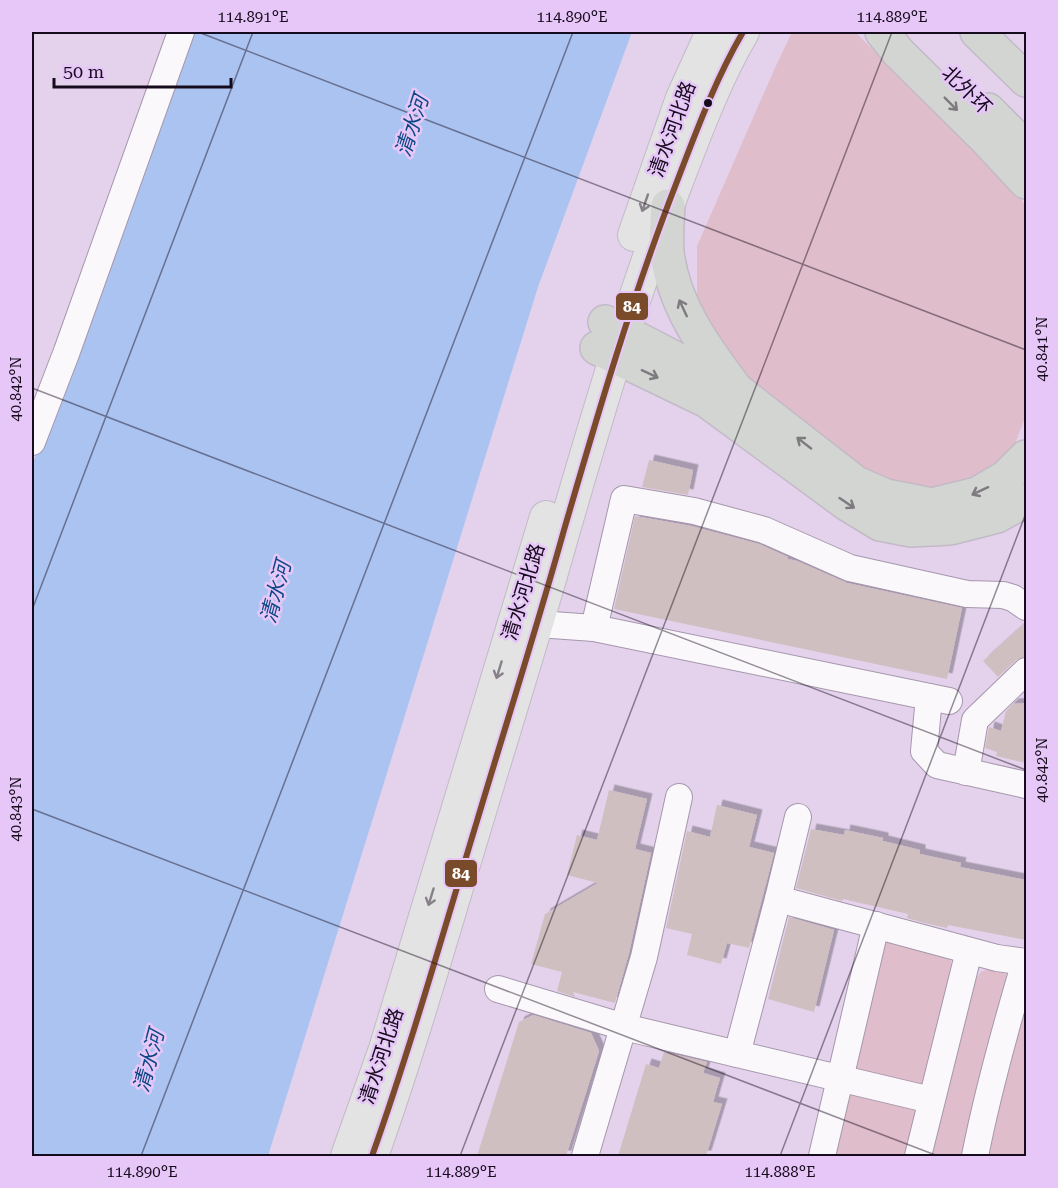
<svg xmlns="http://www.w3.org/2000/svg" width="1058" height="1188" viewBox="0 0 1058 1188" font-family="'Roboto Serif','Noto Sans SC',serif">
	<defs>
		<filter id="shadow"><feDropShadow dx="5.5" dy="-5.5" stdDeviation="0" flood-color="#0004"/></filter>
	</defs>
	<rect width="100%" height="100%" fill="#e4d2ed"/>
	<g fill="#e0bdca">
		<path d="M 792,32 L 855,32 L 1007,182 L 1026,206 L 1026,415 L 1015,444 L 989,470 L 956,487 L 922,489 L 889,479 L 844,458 L 741,378 L 714,344 L 697,299 L 697,246 L 774,70 Z"/>
		<path d="M 892,939 L 950,952 L 952,977 L 925,1081 L 916,1088 L 857,1075 L 853,1066 L 883,943 Z"/>
		<path d="M 996,966 L 1005,969 L 1009,985 L 968,1156 L 927,1156 L 968,991 L 981,972 Z"/>
		<path d="M 1026,996 L 1026,1156 L 986,1156 L 990,1139 Z"/>
		<path d="M 853,1091 L 913,1103 L 921,1112 L 911,1156 L 832,1156 L 846,1097 Z"/>
	</g>
	<path fill="#abc3f0" d="M 186,32 L 632,32 L 538,287 L 268,1156 L 32,1156 L 32,465 L 147,167 L 158,110 Z"/>
	<g fill="#d0bfc0" filter="url(#shadow)">
		<path d="M 649,460 L 693,470 L 688,495 L 642,487 Z"/>
		<path d="M 635,516 L 691,526 L 759,544 L 788,557 L 788,559 L 797,561 L 847,583 L 962,608 L 947,679 L 614,609 Z"/>
		<path d="M 1026,622 L 1026,656 L 1016,660 L 998,677 L 983,661 Z"/>
		<path d="M 1026,703 L 1026,763 L 996,756 L 997,752 L 985,748 L 989,727 L 1001,731 L 1006,711 L 1013,704 Z"/>
		<path d="M 609,790 L 647,799 L 635,849 L 651,853 L 629,953 L 615,1003 L 573,992 L 575,997 L 557,991 L 562,972 L 531,964 L 545,914 L 598,883 L 567,875 L 577,835 L 597,840 Z"/>
		<path d="M 717,805 L 757,815 L 749,847 L 774,853 L 749,948 L 727,943 L 721,964 L 687,955 L 692,934 L 666,928 L 687,831 L 710,837 Z"/>
		<path d="M 811,829 L 844,835 L 845,830 L 883,838 L 883,841 L 920,850 L 920,854 L 961,863 L 960,867 L 1026,880 L 1026,940 L 948,925 L 947,928 L 924,923 L 907,918 L 908,914 L 843,899 L 842,901 L 796,888 Z"/>
		<path d="M 789,917 L 834,930 L 814,1012 L 768,999 Z"/>
		<path d="M 533,1015 L 591,1033 L 599,1051 L 566,1156 L 477,1156 L 519,1022 Z"/>
		<path d="M 664,1052 L 707,1062 L 703,1073 L 720,1078 L 713,1102 L 722,1104 L 706,1156 L 618,1156 L 646,1064 L 659,1068 Z"/>
	</g>
	<g fill="none" stroke-linecap="round" stroke-linejoin="round">
		<g stroke="#a597ac" stroke-width="28">
			<g id="minor">
				<path d="M 32,442 L 67,351 L 181,32"/>
				<path d="M 538,624 L 594,628 L 949,701"/>
				<path d="M 594,628 L 624,499 L 694,511 L 764,530 L 850,568 L 967,594 L 1003,595 L 1013,598 L 1026,607"/>
				<path d="M 929,697 L 924,751 L 937,765 L 1026,785"/>
				<path d="M 966,772 L 975,720 L 1026,671"/>
				<path d="M 798,817 L 778,899 L 997,958 L 1026,962"/>
				<path d="M 498,989 L 624,1027 L 931,1100"/>
				<path d="M 737,1054 L 778,899"/>
				<path d="M 585,1156 L 644,957 L 679,797"/>
				<path d="M 822,1156 L 876,925"/>
				<path d="M 918,1156 L 969,951"/>
				<path d="M 975,1156 C 988,1090 1006,1026 1025,962"/>
			</g>
		</g>
		<g stroke="#c2bac7" stroke-width="34">
			<g id="major">
				<path d="M 634,235 L 682,98 L 712,32"/>
				<path d="M 347,1156 L 385,1049 L 546,517"/>
				<path d="M 372,1156 C 411,1046 443,933 477,821 C 506,724 537,627 564,530 C 598,413 632,297 676,184 C 696,132 715,80 743,32"/>
			</g>
		</g>
		<g stroke="#c2bac7" stroke-width="36">
			<g id="highway">
				<path d="M 882,32 L 898,52 L 985,138 L 1026,182"/>
				<path d="M 977,32 L 1026,80"/>
				<path d="M 988,110 L 1026,148"/>
				<path d="M 668,206 C 667,221 666,237 667,252 C 673,304 703,345 733,385"/>
				<path d="M 605,322 L 738,391 L 856,483 L 886,496 L 932,505 L 977,494 L 1006,477 L 1026,457"/>
				<path d="M 597,348 L 707,401 L 847,504 L 880,524 L 911,530 L 950,528 L 997,516 L 1026,500"/>
			</g>
		</g>
		<use href="#minor" stroke="#fbf8fc" stroke-width="26"/>
		<use href="#major" stroke="#e3e3e3" stroke-width="32"/>
		<use href="#highway" stroke="#d3d5d2" stroke-width="33"/>
		<g stroke="#e7c7f8" stroke-width="10">
			<path id="bus-1" d="M 372,1156 C 411,1046 443,933 477,821 C 506,724 537,627 564,530 C 598,413 632,297 676,184 C 696,132 715,80 743,32"/>
		</g>
		<use href="#bus-1" stroke="#7a4b2a" stroke-width="6"/>
	</g>
	<defs><path id="oneway-shaft" d="M-6 0H5M1.5-3L5.5 0L1.5 3" fill="none" stroke-width="1.6" stroke-linecap="round" stroke-linejoin="round" transform="scale(1.5)"/></defs>
	<g stroke="#7e7a80">
		<use href="#oneway-shaft" transform="translate(951 104) rotate(45)"/>
		<use href="#oneway-shaft" transform="translate(683 308) rotate(-115)"/>
		<use href="#oneway-shaft" transform="translate(650 374) rotate(25)"/>
		<use href="#oneway-shaft" transform="translate(804 443) rotate(-142)"/>
		<use href="#oneway-shaft" transform="translate(980 491) rotate(155)"/>
		<use href="#oneway-shaft" transform="translate(847 503) rotate(34)"/>
	</g>
	<g stroke="#878289">
		<use href="#oneway-shaft" transform="translate(645 203) rotate(109)"/>
		<use href="#oneway-shaft" transform="translate(499 670) rotate(107)"/>
		<use href="#oneway-shaft" transform="translate(431 897) rotate(107)"/>
	</g>
	<path fill="none" stroke="#160b1c" stroke-width="1.5" stroke-opacity="0.45" d="M 198,32 L 1026,350M 32,388 L 1026,770M 32,610 L 253,32M 32,809 L 938,1156M 141,1156 L 573,32M 460,1156 L 892,32M 780,1156 L 1026,513"/>
	<circle fill="#160b1c" stroke="#e7c7f8" stroke-width="2" cx="708" cy="103" r="5"/>
	<g text-anchor="middle" dominant-baseline="central" stroke-width="5" stroke-linejoin="round" paint-order="stroke">
		<g font-size="20" fill="#160b1c" stroke="#e7c7f8">
			<text transform="translate(967 90) rotate(44)">北外环</text>
			<text transform="translate(672 129) rotate(-70)">清水河北路</text>
			<text transform="translate(523 592) rotate(-73)">清水河北路</text>
			<text transform="translate(381 1056) rotate(-72)">清水河北路</text>
		</g>
		<g font-size="21" font-style="italic" fill="#0c4886" stroke="#e7c7f8">
			<text transform="translate(412 126) rotate(-72)">清水河</text>
			<text transform="translate(276 592) rotate(-75)">清水河</text>
			<text transform="translate(149 1061) rotate(-75)">清水河</text>
		</g>
	</g>
	<g stroke="#e7c7f8" stroke-width="2">
		<rect x="615" y="292" width="34" height="29" rx="6" fill="#7a4b2a"/>
		<rect x="444" y="859" width="34" height="29" rx="6" fill="#7a4b2a"/>
	</g>
	<g font-size="16" text-anchor="middle" font-weight="bold" fill="#fff">
		<text x="632" y="312">84</text>
		<text x="461" y="879">84</text>
	</g>
	<rect width="1058" height="1188" fill="none" stroke="#e7c7f8" stroke-width="66"/>
	<path d="M54 78v9h177v-9" fill="none" stroke="#160b1c" stroke-width="3"/>
	<text x="63" y="78" font-size="18" fill="#160b1c" stroke="#e7c7f8" stroke-width="4.5" paint-order="stroke">50 m</text>
	<rect x="33" y="33" width="992" height="1122" fill="none" stroke="#160b1c" stroke-width="2"/>
	<g font-size="15" text-anchor="middle" fill="#160b1c">
		<text x="253" y="22">114.891°E</text>
		<text x="572" y="22">114.890°E</text>
		<text x="892" y="22">114.889°E</text>
		<text transform="translate(1042 349) rotate(-90)" y="5">40.841°N</text>
		<text transform="translate(16 389) rotate(-90)" y="5">40.842°N</text>
		<text transform="translate(1042 770) rotate(-90)" y="5">40.842°N</text>
		<text transform="translate(16 809) rotate(-90)" y="5">40.843°N</text>
		<text x="142" y="1177">114.890°E</text>
		<text x="461" y="1177">114.889°E</text>
		<text x="780" y="1177">114.888°E</text>
	</g>
</svg>
